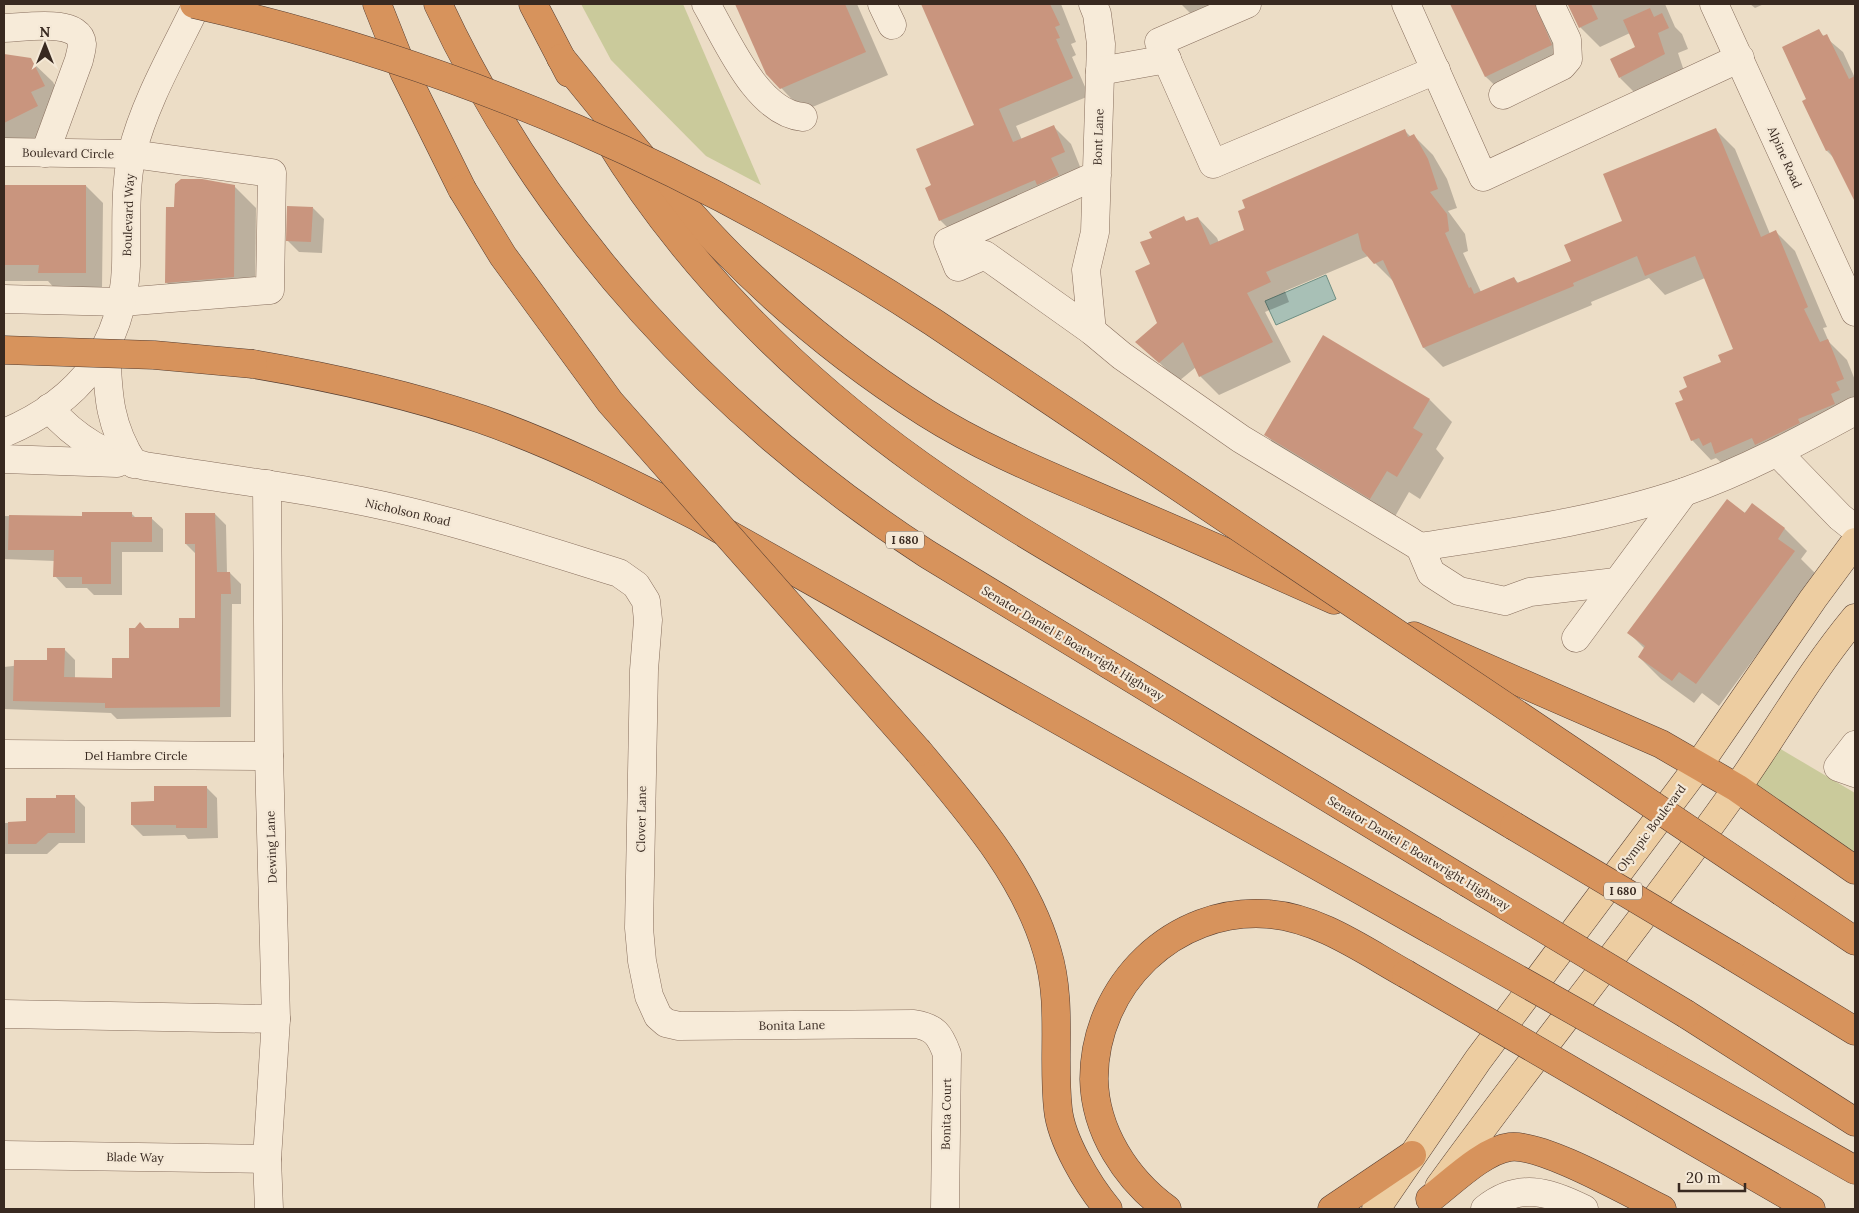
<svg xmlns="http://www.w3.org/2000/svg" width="1859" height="1213" viewBox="0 0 1859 1213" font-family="Lora,serif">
	<rect width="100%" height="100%" fill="#ecddc6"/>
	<g fill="#caca9b">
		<path d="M 581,4 L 683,4 L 761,185 L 706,156 L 611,60 Z"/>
		<path d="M 1767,741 L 1855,793 L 1855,870 L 1737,788 Z"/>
	</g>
	<path fill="#a8c0b6" stroke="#6e8e83" d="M 1326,275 L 1336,299 L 1276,325 L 1265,301 Z"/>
	<g fill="#0003">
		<path d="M 737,4 L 857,4 L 888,75 L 803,111 L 767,73 Z"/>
		<path d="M 923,4 L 1061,4 L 1076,42 L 1071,44 L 1076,55 L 1072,57 L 1089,96 L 1016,126 L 1022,140 L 1054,127 L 1071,144 L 1081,169 L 957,237 L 940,220 L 933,186 L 976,125 Z"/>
		<path d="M 1181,4 L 1223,4 L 1193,16 Z"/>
		<path d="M 1452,4 L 1551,4 L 1571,65 L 1506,96 L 1486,77 Z"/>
		<path d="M 1573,4 L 1665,4 L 1675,27 L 1682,34 L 1688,49 L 1678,53 L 1685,74 L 1640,98 L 1620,78 L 1637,48 L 1630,33 L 1600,47 L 1580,27 L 1569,5 Z"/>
		<path d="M 1750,4 L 1764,4 L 1755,8 Z"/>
		<path d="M 1818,31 L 1843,52 L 1855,78 L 1855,192 L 1835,159 L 1827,151 L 1804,101 L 1808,99 Z"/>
		<path d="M 4,55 L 30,60 L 53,82 L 66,108 L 59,128 L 13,151 L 4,151 Z"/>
		<path d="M 1716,130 L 1735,149 L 1770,234 L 1776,232 L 1795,251 L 1827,327 L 1823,328 L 1829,342 L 1847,360 L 1855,380 L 1855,401 L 1723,464 L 1716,458 L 1711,460 L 1692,440 L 1684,400 L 1735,349 L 1705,278 L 1665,295 L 1649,278 L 1591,302 L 1592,305 L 1443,367 L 1424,348 L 1395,283 L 1368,256 L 1285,291 L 1289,302 L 1265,312 L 1291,362 L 1219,395 L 1200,376 L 1196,367 L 1179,381 L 1137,342 L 1159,323 L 1151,265 L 1154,238 L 1183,218 L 1188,222 L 1198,218 L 1217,238 L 1219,243 L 1246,231 L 1405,131 L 1411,137 L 1414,136 L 1433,155 L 1447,179 L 1457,208 L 1448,211 L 1465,234 L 1468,251 L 1463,253 L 1481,292 L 1514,278 L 1519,284 L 1572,261 L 1624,221 Z"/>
		<path d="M 4,186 L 86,186 L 103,203 L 102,290 L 56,290 L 48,281 L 4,281 Z"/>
		<path d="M 234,186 L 256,208 L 255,299 L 189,304 L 166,282 L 176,208 Z"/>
		<path d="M 313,208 L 324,219 L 322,253 L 299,252 L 288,241 Z"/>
		<path d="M 1430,400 L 1452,422 L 1436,449 L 1444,458 L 1420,499 L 1409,492 L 1393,520 L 1288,457 L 1265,434 Z"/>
		<path d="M 1752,505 L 1785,529 L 1807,551 L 1801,559 L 1816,574 L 1719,706 L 1702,693 L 1694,703 L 1661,679 L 1639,657 L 1645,649 L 1629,633 Z"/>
		<path d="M 131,513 L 136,518 L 151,518 L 163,529 L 163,552 L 122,552 L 122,595 L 94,595 L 87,588 L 66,588 L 55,576 L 55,561 L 4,559 L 4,516 L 83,517 Z"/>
		<path d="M 215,514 L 226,525 L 227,573 L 230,573 L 241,584 L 241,604 L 232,604 L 231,717 L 117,719 L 111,713 L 4,709 L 4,667 L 48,662 L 64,649 L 75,660 L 75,679 L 113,679 L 130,659 L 145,629 L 180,629 L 196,620 L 196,554 L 186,544 Z"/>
		<path d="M 206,787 L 217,798 L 218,838 L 188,839 L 185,835 L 143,836 L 132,825 L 156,803 Z"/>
		<path d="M 74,796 L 85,807 L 85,843 L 59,843 L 47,854 L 4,854 L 4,823 L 27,823 L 58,799 Z"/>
	</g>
	<g fill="#c9957e">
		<path d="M 735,4 L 845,4 L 866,52 L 780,89 L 766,74 Z"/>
		<path d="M 921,4 L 1050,4 L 1060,25 L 1055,27 L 1060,38 L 1056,39 L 1073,78 L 999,109 L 1013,142 L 1054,125 L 1065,152 L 1051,158 L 1059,175 L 1037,185 L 1035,180 L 939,221 L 925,188 L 931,185 L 916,149 L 974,125 Z"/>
		<path d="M 1450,4 L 1535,4 L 1552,45 L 1485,77 Z"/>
		<path d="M 1570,4 L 1591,4 L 1598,19 L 1579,28 L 1568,5 Z"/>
		<path d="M 1650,8 L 1654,17 L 1662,13 L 1669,28 L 1658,33 L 1665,54 L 1619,78 L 1610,59 L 1635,47 L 1623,20 Z"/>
		<path d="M 1819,29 L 1823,36 L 1827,34 L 1849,79 L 1855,76 L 1855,202 L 1829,150 L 1826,151 L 1802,101 L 1806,99 L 1782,47 Z"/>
		<path d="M 4,54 L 31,58 L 45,86 L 31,92 L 38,106 L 4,123 Z"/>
		<path d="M 1716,128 L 1761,237 L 1776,230 L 1808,307 L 1804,309 L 1820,342 L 1828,339 L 1844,379 L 1836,382 L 1840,390 L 1831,394 L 1835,404 L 1798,419 L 1800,423 L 1755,445 L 1752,438 L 1715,454 L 1711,442 L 1703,446 L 1699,438 L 1691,441 L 1675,403 L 1683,400 L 1679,391 L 1687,387 L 1683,377 L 1721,362 L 1718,355 L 1733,349 L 1695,256 L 1645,276 L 1637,256 L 1573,283 L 1574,286 L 1423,348 L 1383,260 L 1374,264 L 1362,250 L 1358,233 L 1266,272 L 1271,282 L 1247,293 L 1273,342 L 1199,377 L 1183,342 L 1159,363 L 1135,342 L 1157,323 L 1135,271 L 1150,264 L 1140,242 L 1152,238 L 1149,232 L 1184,216 L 1186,221 L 1198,217 L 1210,245 L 1244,230 L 1238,211 L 1245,208 L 1242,200 L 1405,129 L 1408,137 L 1414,134 L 1428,159 L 1438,189 L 1430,192 L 1447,214 L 1449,231 L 1445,233 L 1469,288 L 1471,287 L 1474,294 L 1514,277 L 1517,283 L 1571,261 L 1564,245 L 1622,221 L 1603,174 Z"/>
		<path d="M 181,179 L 202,179 L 235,185 L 234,277 L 165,283 L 166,207 L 174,207 L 175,184 Z"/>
		<path d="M 4,185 L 86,185 L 86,273 L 38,273 L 39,265 L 4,265 Z"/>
		<path d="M 287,206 L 313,207 L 311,242 L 286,241 Z"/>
		<path d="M 1323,335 L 1430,399 L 1413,428 L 1423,434 L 1397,477 L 1387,471 L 1370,499 L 1264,435 Z"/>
		<path d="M 1727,499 L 1745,513 L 1752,503 L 1785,528 L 1778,539 L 1795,551 L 1696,684 L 1679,672 L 1672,681 L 1638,657 L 1645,646 L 1627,633 Z"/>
		<path d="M 82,512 L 132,512 L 132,517 L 152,517 L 152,542 L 111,542 L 111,584 L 82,584 L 82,577 L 53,577 L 54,550 L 8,550 L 9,515 L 82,516 Z"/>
		<path d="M 185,513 L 215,513 L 217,572 L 230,572 L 231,594 L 221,594 L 220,707 L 105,708 L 105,703 L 13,701 L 14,660 L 47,660 L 47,648 L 65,648 L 64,677 L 112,678 L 112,658 L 129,658 L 129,628 L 135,628 L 140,622 L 145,628 L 179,628 L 179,618 L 195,618 L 195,544 L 185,544 Z"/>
		<path d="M 154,786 L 207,786 L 207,828 L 176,828 L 176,825 L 131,825 L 131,802 L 154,801 Z"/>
		<path d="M 56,795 L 75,795 L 75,833 L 48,833 L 36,844 L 8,844 L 8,822 L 26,821 L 26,798 L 56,798 Z"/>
	</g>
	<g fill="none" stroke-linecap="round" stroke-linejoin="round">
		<g stroke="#876e5d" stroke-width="29">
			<g id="minor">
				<path d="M 706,4 C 727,40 757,113 803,117"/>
				<path d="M 882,4 L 892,25"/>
				<path d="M 1093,4 L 1097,14 L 1101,44 L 1095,232 L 1086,270 L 1092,331 L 985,255 L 958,267 L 948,242 L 1097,175"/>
				<path d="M 1247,4 L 1159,42 L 1213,164 L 1436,70"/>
				<path d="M 1406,4 L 1483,177 L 1740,58"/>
				<path d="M 1714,4 L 1855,312"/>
				<path d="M 4,28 C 22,28 80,17 82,44 C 82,49 80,55 79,60 L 45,153"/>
				<path d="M 1100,71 L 1167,59"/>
				<path d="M 1503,95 L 1562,66 L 1568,59 L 1567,40 L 1550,4"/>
				<path d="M 4,152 L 132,154 L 272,173 L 270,290 L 122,302 L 4,299"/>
				<path d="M 1092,331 L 1122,356 L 1241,439 L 1420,547"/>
				<path d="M 106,347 C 108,392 108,424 134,464"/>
				<path d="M 49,408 C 76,439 106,456 145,466 C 232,480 320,490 407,511 C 478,528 548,551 619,573 L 636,585 L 646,601 L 648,620 L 644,670 L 639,928 L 642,961 L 649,996 L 658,1016 L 666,1023 L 679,1026 L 914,1024 C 935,1027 940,1035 947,1054 L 945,1209"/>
				<path d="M 4,433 C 78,402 123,347 126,266 C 127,228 124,190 132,153 C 145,101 174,52 197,4"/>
				<path d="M 1778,453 L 1840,517 L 1855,529"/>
				<path d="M 4,459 L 117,463"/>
				<path d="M 267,484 L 269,756 L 276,1019 L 267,1159 L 269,1209"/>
				<path d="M 1616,582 L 1530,592 L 1505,601 L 1459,591 L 1431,573 L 1420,547 C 1508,533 1599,521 1684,492 C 1744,471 1800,441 1855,411"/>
				<path d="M 1576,638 L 1684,492"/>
				<path d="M 1855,745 L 1838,767 L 1855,773"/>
				<path d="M 4,754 L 269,756"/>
				<path d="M 4,1014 L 276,1019"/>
				<path d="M 4,1155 L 267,1159"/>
				<path d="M 1485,1209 C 1519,1182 1548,1191 1584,1209"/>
			</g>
		</g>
		<g stroke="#553d31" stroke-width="29">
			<g id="major">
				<path d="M 1439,1187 C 1536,1053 1641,924 1737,788 C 1777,731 1811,671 1855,618"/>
				<path d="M 1376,1209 L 1478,1060 L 1698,766 L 1813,599 L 1855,542"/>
			</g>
		</g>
		<g stroke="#553d31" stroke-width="29">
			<g id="highway">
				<path d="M 377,4 L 404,72 L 462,189"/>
				<path d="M 438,4 C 543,230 719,419 927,554 L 1468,883"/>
				<path d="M 533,4 L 569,73"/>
				<path d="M 561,58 C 613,121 664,187 721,246 C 782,309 852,366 926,413 C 986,451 1053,477 1117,505 C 1190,536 1262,568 1334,600"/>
				<path d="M 606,136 C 685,266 797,377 920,465 C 997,520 1080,566 1161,614 C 1278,685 1396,755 1514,826"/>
				<path d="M 253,364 C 330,377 407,394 481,419 C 556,445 627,481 698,517 L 1433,931"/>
				<path d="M 1414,636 L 1661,744 L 1737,788 L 1855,870"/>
				<path d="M 919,752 C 969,812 1025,875 1047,951 C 1063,1003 1052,1056 1058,1109 C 1061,1140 1088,1185 1108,1209"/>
				<path d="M 1782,892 L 1855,941"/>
				<path d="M 1732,956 L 1855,1031"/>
				<path d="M 1686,1014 L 1855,1122"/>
				<path d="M 1654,1056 L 1855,1170"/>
				<path d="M 1624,1101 L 1811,1209"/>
				<path d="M 1430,1199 C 1451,1183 1484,1150 1510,1147 C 1542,1143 1629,1193 1662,1209"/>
				<path d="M 1167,1209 C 1126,1179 1095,1131 1094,1079 C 1094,985 1174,907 1268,914 C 1319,918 1363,950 1406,974"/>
				<path d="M 1332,1209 L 1412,1155"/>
			</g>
		</g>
		<use href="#minor" stroke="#f7ebd9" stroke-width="28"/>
		<use href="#major" stroke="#edcda1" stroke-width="28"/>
		<use href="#highway" stroke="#d7935c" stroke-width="28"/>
		<g stroke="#553d31" stroke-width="29" stroke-linecap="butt">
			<g id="highway-bridge">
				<path d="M 194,4 C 463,65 702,171 933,322 L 1782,892"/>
				<path d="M 462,189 L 503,256 L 610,402 L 919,752"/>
				<path d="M 4,350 L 154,355 L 253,364"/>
				<path d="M 1514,826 L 1732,956"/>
				<path d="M 1468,883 L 1686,1014"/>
				<path d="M 1433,931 L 1654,1056"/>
				<path d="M 1406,974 L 1624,1101"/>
			</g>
		</g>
		<use href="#highway-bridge" stroke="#d7935c" stroke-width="28"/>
	</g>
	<g text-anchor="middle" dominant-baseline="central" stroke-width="4.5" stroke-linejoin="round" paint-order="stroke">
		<g fill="#f4e8d6" stroke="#706257" stroke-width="1">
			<rect x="886" y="531.5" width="38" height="17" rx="4"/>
			<rect x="1604" y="882.5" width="38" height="17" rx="4"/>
		</g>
		<g font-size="11" font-weight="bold" fill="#382920">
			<text x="905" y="540">I 680</text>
			<text x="1623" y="891">I 680</text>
		</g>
		<g font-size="12" fill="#382920" stroke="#f4e8d6">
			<text transform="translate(1098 137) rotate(-88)">Bont Lane</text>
			<text transform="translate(68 153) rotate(1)">Boulevard Circle</text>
			<text transform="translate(1785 157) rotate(66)">Alpine Road</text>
			<text transform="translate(128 215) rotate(-88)">Boulevard Way</text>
			<text transform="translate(408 512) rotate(13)">Nicholson Road</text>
			<text transform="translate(1073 643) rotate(31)">Senator Daniel E Boatwright Highway</text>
			<text x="136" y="755">Del Hambre Circle</text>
			<text transform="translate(641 819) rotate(-89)">Clover Lane</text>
			<text transform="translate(1651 828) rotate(-53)">Olympic Boulevard</text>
			<text transform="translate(271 847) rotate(-92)">Dewing Lane</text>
			<text transform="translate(1419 853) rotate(31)">Senator Daniel E Boatwright Highway</text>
			<text transform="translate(792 1025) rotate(-1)">Bonita Lane</text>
			<text transform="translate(946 1114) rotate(-89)">Bonita Court</text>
			<text transform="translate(135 1157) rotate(1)">Blade Way</text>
		</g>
	</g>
	<rect width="1859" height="1213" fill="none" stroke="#382920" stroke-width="10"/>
	<g transform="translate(45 45)" stroke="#f4e8d6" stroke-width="4" paint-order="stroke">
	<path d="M0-4L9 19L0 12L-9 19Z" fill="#382920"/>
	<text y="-8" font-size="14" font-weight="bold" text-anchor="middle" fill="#382920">N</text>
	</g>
	<path d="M1679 1183v8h66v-8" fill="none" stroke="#382920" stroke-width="2.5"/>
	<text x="1686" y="1183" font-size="15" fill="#382920" stroke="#f4e8d6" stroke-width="4" paint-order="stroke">20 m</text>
</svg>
